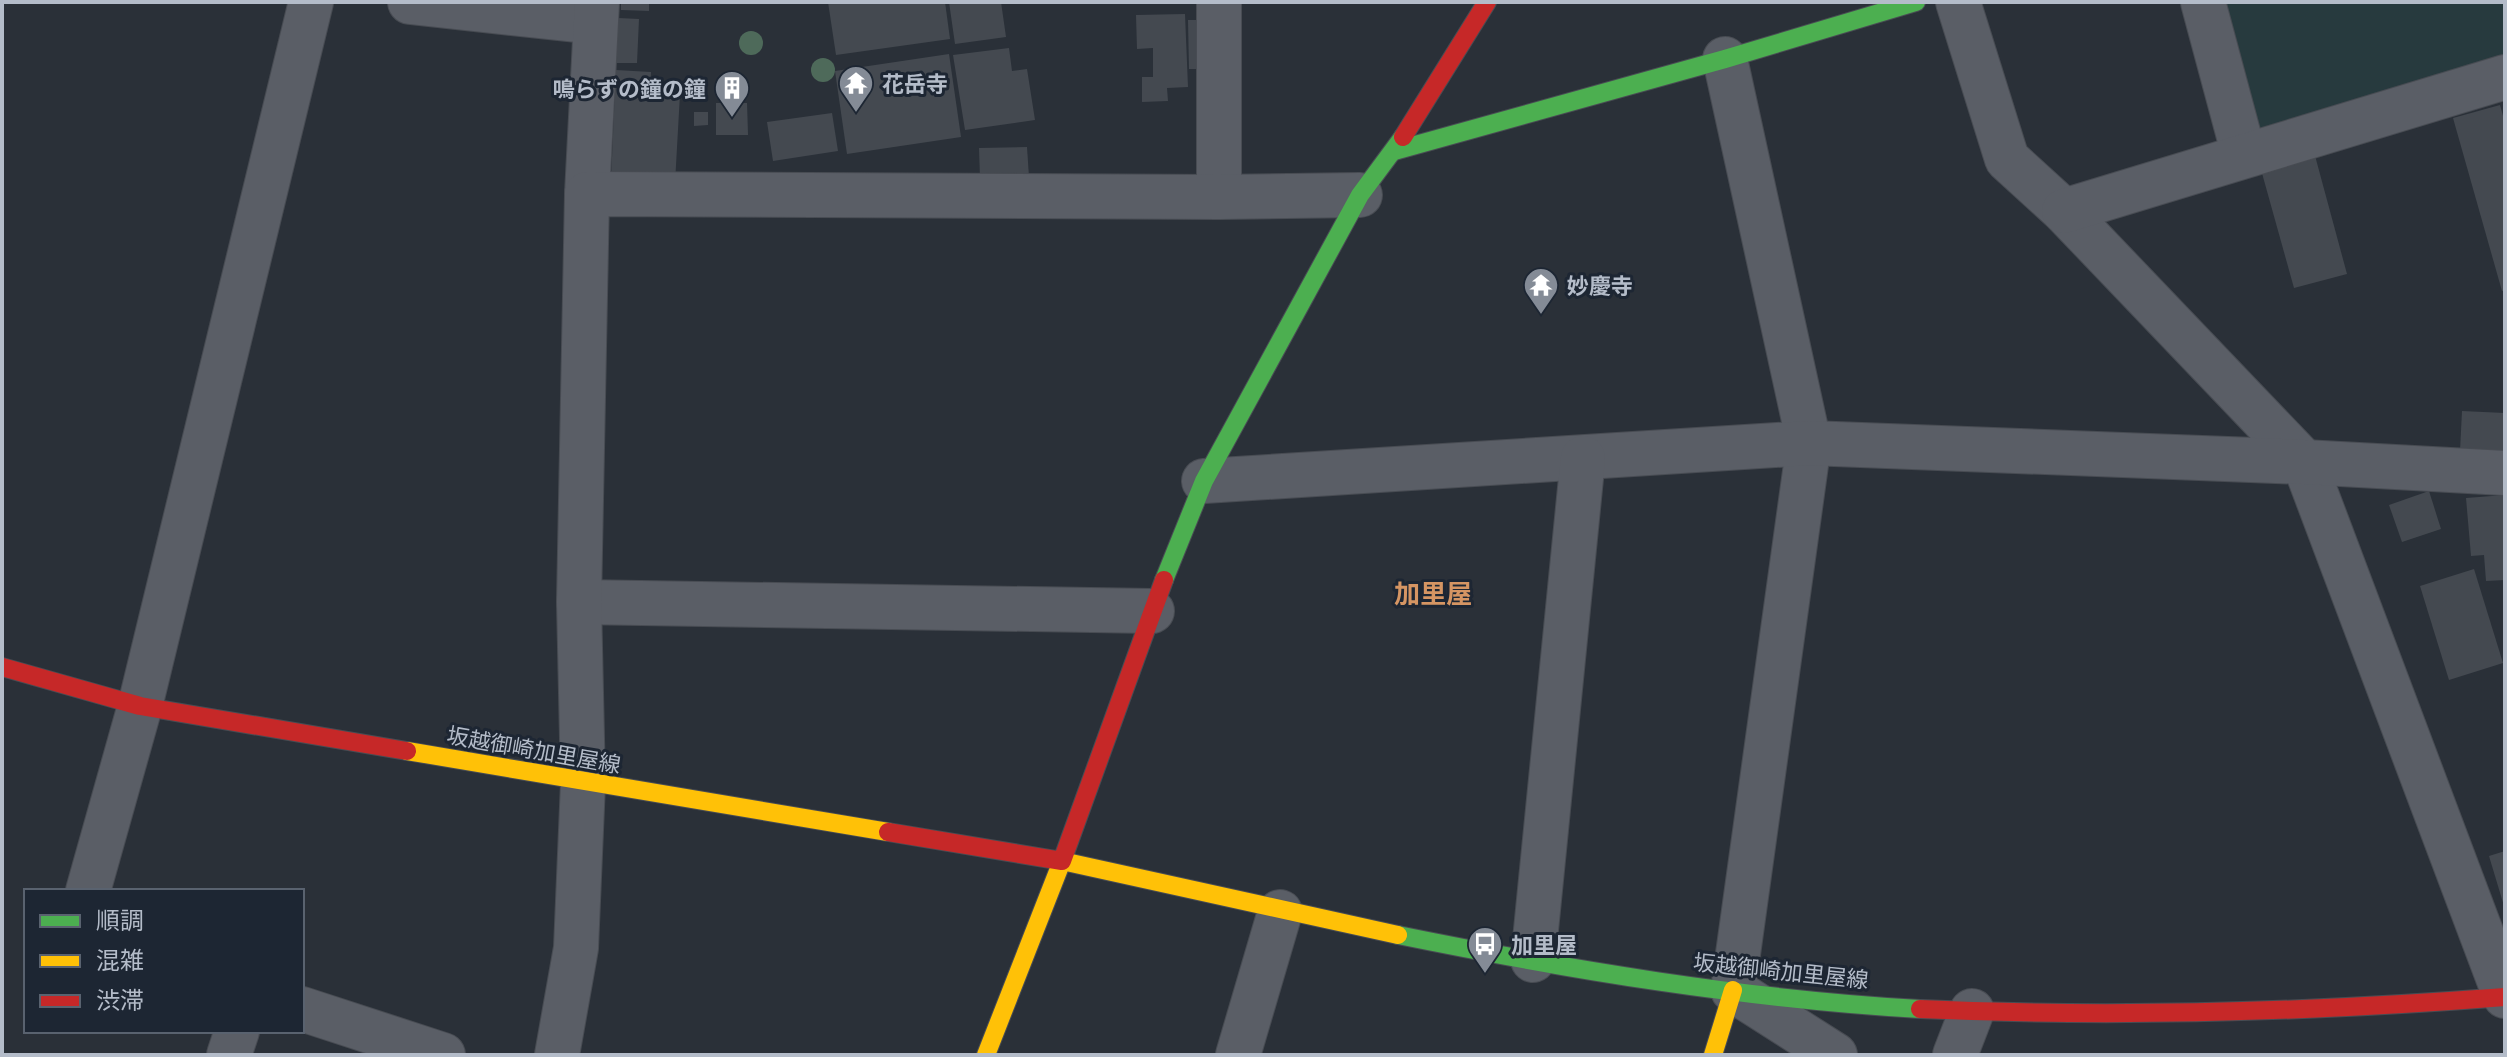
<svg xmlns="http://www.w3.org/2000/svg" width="2507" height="1057" viewBox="0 0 2507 1057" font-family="'Open Sans','Noto Sans JP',sans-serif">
	<rect width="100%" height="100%" fill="#2a3038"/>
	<path fill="#273a3e" d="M 2212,2 L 2505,2 L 2505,64 L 2267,136 L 2248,129 Z"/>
	<g fill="#444950">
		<path d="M 621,2 L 649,2 L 649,11 L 621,10 Z"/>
		<path d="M 828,2 L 945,2 L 950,39 L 836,55 Z"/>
		<path d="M 949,2 L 1001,2 L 1006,37 L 955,44 Z"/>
		<path d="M 1185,14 L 1188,87 L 1167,88 L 1168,101 L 1142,102 L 1142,77 L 1153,77 L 1153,48 L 1137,49 L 1136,15 Z"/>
		<path d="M 618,18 L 639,19 L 637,63 L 616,63 Z"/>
		<path d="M 1188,20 L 1200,20 L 1202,69 L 1189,69 Z"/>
		<path d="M 1009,48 L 1012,71 L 1027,69 L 1035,120 L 965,130 L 953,55 Z"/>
		<path d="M 949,54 L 961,137 L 847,154 L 835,71 Z"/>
		<path d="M 616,70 L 651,72 L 650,93 L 680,94 L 675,183 L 611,179 Z"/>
		<path d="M 716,103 L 747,103 L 748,135 L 716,135 Z"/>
		<path d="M 2500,105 L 2505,123 L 2505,290 L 2502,291 L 2453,118 Z"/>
		<path d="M 694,112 L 708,112 L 708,125 L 694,126 Z"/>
		<path d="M 832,113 L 838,151 L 773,161 L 767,122 Z"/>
		<path d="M 1027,147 L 1029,177 L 980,178 L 979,148 Z"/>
		<path d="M 2314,152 L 2347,274 L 2294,288 L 2260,166 Z"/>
		<path d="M 2462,411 L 2505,413 L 2505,453 L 2460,451 Z"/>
		<path d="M 2429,491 L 2441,529 L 2402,542 L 2389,505 Z"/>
		<path d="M 2505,495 L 2505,580 L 2486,581 L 2484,555 L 2471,556 L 2466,498 Z"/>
		<path d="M 2474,569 L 2503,663 L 2449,680 L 2420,586 Z"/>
		<path d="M 2505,851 L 2505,906 L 2504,906 L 2489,856 Z"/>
	</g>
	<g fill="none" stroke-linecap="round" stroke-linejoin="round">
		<g stroke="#484c53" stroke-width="46">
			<g id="street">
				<path d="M 410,2 L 595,22"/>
				<path d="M 1219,2 L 1219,197"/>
				<path d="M 1958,2 L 2007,159 L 2064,211 L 2304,462 L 2505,996"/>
				<path d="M 2203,2 L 2244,155"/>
				<path d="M 1725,59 L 1809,443 L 1733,990 L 1835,1055"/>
				<path d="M 587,194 L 597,2"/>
				<path d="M 2064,211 L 2505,77"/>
				<path d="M 1204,481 L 1809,443 L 2304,462 L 2505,473"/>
				<path d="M 579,602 L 1152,611"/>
				<path d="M 88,891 L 140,706 L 311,2"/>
				<path d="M 1533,960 L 1583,458"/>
				<path d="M 302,1009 L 443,1055"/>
				<path d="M 229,1055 L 237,1031"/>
				<path d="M 557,1055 L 576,948 L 583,783 L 579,602 L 587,194 L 1219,197 L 1360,195"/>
				<path d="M 1238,1055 L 1280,912"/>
				<path d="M 1955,1055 L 1972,1011"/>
			</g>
		</g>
		<g stroke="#484c53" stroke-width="20">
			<g id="fast">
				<path d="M 1394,151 L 1725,59 L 1916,2"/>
				<path d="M 1164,580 L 1204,481 L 1360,195 L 1403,137"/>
				<path d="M 1398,935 C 1570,970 1745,999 1920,1009"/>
			</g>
		</g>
		<g stroke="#484c53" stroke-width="20">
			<g id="slow">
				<path d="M 407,751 L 888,832"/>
				<path d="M 986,1055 L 1062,861 L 1398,935"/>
				<path d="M 1713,1055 L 1733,990"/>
			</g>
		</g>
		<g stroke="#484c53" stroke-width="20">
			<g id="jam">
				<path d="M 1403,137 L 1487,2"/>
				<path d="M 2,667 L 140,706 L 407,751"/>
				<path d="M 888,832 L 1062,861 L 1164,580"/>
				<path d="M 1920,1009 C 2116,1018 2310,1012 2505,997"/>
			</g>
		</g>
		<use href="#street" stroke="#5a5e66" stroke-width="44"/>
		<use href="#fast" stroke="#4caf50" stroke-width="18"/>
		<use href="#slow" stroke="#ffc107" stroke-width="18"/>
		<use href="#jam" stroke="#c62828" stroke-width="18"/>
	</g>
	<g fill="#4e6a5a">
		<circle cx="751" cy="43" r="12"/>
		<circle cx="823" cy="70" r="12"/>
	</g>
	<defs>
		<g id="temple-pin" transform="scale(1.8)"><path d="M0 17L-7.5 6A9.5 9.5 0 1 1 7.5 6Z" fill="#848b96" stroke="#1d2633"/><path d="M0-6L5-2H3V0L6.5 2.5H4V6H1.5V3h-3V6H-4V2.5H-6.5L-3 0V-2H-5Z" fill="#fff"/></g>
		<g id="building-pin" transform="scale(1.8)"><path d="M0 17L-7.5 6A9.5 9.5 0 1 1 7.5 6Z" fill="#848b96" stroke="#1d2633"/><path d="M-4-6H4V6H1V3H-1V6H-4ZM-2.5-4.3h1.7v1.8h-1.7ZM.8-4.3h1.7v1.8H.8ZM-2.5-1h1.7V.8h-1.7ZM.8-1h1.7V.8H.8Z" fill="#fff"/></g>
		<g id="bus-pin" transform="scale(1.8)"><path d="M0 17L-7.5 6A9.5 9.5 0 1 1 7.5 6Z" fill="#848b96" stroke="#1d2633"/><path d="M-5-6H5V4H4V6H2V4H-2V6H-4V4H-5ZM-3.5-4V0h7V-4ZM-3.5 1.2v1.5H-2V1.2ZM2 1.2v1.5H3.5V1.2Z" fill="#fff"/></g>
	</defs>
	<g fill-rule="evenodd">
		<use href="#temple-pin" x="856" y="83"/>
		<use href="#building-pin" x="732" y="88"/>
		<use href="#temple-pin" x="1541" y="285"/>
		<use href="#bus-pin" x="1485" y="944"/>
	</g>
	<g text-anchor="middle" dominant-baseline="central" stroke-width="6" stroke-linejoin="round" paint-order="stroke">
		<g font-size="22" font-weight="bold" fill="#b4bcc9" stroke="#1d2633" text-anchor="start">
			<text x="882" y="83">花岳寺</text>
			<text x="706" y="88" text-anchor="end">鳴らずの鐘の鐘</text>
			<text x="1567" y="285">妙慶寺</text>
			<text x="1511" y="944">加里屋</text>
		</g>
		<g font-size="22" fill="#b4bcc9" stroke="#1d2633">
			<text transform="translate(534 749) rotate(10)">坂越御崎加里屋線</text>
			<text transform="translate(1781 970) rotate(6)">坂越御崎加里屋線</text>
		</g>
		<g font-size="26" font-weight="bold" fill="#d59563" stroke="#1d2633">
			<text x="1433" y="593">加里屋</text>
		</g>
	</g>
	<rect width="2507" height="1057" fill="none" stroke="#b4bcc9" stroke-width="8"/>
	<rect x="24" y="889" width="280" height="144" fill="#1d2633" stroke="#59626f" stroke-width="2"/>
	<rect x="40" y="915" width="40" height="12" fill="#4caf50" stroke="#59626f" stroke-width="2"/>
	<text x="96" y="929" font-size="24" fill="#b4bcc9">順調</text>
	<rect x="40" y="955" width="40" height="12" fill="#ffc107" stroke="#59626f" stroke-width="2"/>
	<text x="96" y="969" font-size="24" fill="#b4bcc9">混雑</text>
	<rect x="40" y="995" width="40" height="12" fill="#c62828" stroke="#59626f" stroke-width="2"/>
	<text x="96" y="1009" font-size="24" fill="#b4bcc9">渋滞</text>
</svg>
